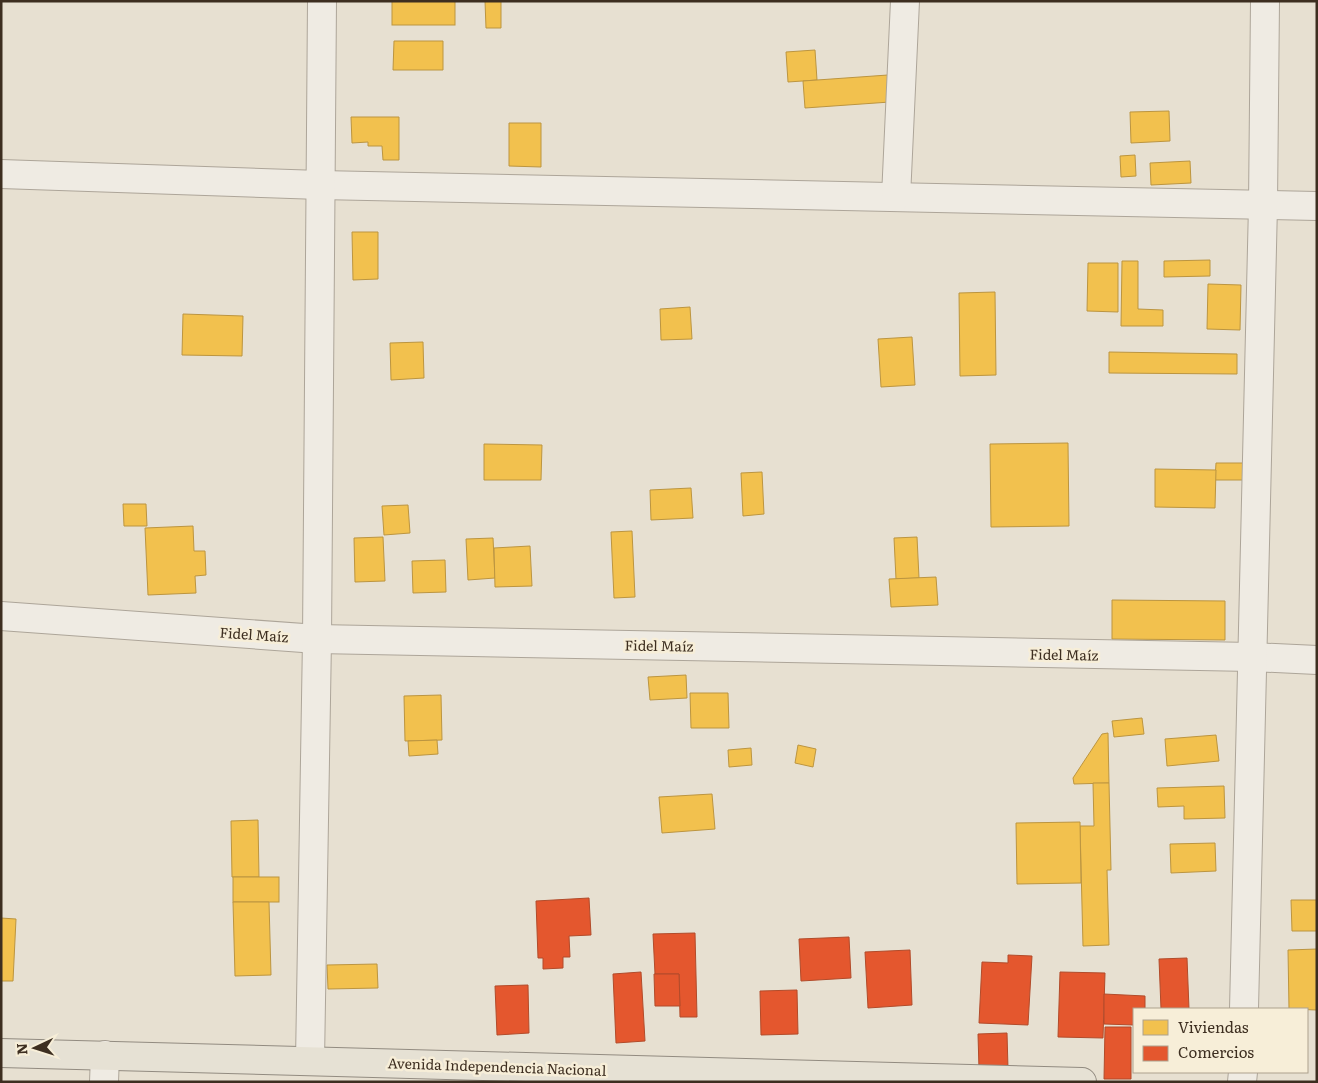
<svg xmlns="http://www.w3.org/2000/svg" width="1318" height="1083" viewBox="0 0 1318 1083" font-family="Literata,serif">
	<rect width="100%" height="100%" fill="#e7e0d1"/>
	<g fill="#f2c14e" stroke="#bc9540">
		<rect x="392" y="1" width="63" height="24"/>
		<path d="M 485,1 L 501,1 L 501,28 L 486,28 Z"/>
		<path d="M 394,41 L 443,41 L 443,70 L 393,70 Z"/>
		<path d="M 815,50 L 817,80 L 788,82 L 786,52 Z"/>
		<path d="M 888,75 L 890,102 L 805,108 L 803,81 Z"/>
		<path d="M 1169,111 L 1170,141 L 1131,143 L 1130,112 Z"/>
		<path d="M 351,117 L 399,117 L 399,160 L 383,160 L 382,146 L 368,146 L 368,142 L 352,143 Z"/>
		<path d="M 509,123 L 541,123 L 541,167 L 509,166 Z"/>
		<path d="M 1135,155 L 1136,176 L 1121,177 L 1120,156 Z"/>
		<path d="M 1190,161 L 1191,183 L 1151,185 L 1150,163 Z"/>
		<path d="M 352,232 L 378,232 L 378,279 L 353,280 Z"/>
		<path d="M 1210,260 L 1210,276 L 1164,277 L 1164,261 Z"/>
		<path d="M 1122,261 L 1138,261 L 1138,309 L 1163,310 L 1163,326 L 1121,326 Z"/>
		<path d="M 1088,263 L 1118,263 L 1118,312 L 1087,311 Z"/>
		<path d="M 1208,284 L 1241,285 L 1240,330 L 1207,329 Z"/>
		<path d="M 995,292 L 996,375 L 960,376 L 959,293 Z"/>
		<path d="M 690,307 L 692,339 L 661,340 L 660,309 Z"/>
		<path d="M 183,314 L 243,316 L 242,356 L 182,355 Z"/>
		<path d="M 912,337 L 915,385 L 881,387 L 878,339 Z"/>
		<path d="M 423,342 L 424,378 L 391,380 L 390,343 Z"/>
		<path d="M 1109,352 L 1237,354 L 1237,374 L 1109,373 Z"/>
		<path d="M 1068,443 L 1069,526 L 991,527 L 990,444 Z"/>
		<path d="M 484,444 L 542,445 L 541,480 L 484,480 Z"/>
		<path d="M 1216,463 L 1243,463 L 1243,480 L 1215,480 Z"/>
		<path d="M 1155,469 L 1216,470 L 1215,508 L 1155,507 Z"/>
		<path d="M 762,472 L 764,514 L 743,516 L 741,473 Z"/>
		<path d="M 691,488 L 693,518 L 651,520 L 650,490 Z"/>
		<path d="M 123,504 L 146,504 L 147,526 L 124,526 Z"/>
		<path d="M 408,505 L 410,533 L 384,535 L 382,506 Z"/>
		<path d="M 193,526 L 194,551 L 205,551 L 206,575 L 195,576 L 196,593 L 148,595 L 145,528 Z"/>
		<path d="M 632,531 L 635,597 L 614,598 L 611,532 Z"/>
		<path d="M 383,537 L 385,581 L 355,582 L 354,538 Z"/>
		<path d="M 917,537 L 919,578 L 896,579 L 894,538 Z"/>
		<path d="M 493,538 L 495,578 L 468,580 L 466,539 Z"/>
		<path d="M 530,546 L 532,586 L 495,587 L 494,548 Z"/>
		<path d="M 445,560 L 446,592 L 413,593 L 412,561 Z"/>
		<path d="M 936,577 L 938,605 L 891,607 L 889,579 Z"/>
		<path d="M 1112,600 L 1225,601 L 1225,640 L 1112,639 Z"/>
		<path d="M 686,675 L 687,698 L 650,700 L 648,677 Z"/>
		<path d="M 690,693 L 728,693 L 729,728 L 691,728 Z"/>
		<path d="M 441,695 L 442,740 L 405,741 L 404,696 Z"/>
		<path d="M 1142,718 L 1144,734 L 1114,737 L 1112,721 Z"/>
		<path d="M 1108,733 L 1109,783 L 1074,784 L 1073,778 L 1102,734 Z"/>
		<path d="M 1216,735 L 1219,761 L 1167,766 L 1165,739 Z"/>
		<path d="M 437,740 L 438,754 L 409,756 L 408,741 Z"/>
		<path d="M 798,745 L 816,749 L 813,767 L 795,763 Z"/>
		<path d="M 751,748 L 752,765 L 729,767 L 728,750 Z"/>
		<path d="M 1093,783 L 1109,783 L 1111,870 L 1107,870 L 1109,945 L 1083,946 L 1080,826 L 1094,826 Z"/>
		<path d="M 1224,786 L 1225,818 L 1184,819 L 1184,806 L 1158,807 L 1157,788 Z"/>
		<path d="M 712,794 L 715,829 L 662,833 L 659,797 Z"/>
		<path d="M 258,820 L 259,877 L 232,877 L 231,821 Z"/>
		<path d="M 1080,822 L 1081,883 L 1017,884 L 1016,823 Z"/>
		<path d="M 1215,843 L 1216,871 L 1171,873 L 1170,844 Z"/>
		<rect x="233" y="877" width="46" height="25"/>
		<path d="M 1291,900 L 1317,900 L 1317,931 L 1292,931 Z"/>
		<path d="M 233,902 L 269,902 L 271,975 L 235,976 Z"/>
		<path d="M 1,918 L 16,919 L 13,981 L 1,981 Z"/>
		<path d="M 1317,949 L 1317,1010 L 1289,1009 L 1288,950 Z"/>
		<path d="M 377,964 L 378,988 L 328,989 L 327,965 Z"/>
	</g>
	<g fill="#e4572e" stroke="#b24b2a">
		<path d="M 589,898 L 591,935 L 569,936 L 570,957 L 563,957 L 563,968 L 543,969 L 543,958 L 538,958 L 536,901 Z"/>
		<path d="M 695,933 L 697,1017 L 680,1017 L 679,974 L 655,974 L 653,934 Z"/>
		<path d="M 849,937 L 851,978 L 801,981 L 799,939 Z"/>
		<path d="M 910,950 L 912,1005 L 868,1008 L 865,952 Z"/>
		<path d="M 1008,955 L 1032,956 L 1028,1025 L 979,1023 L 982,962 L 1008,963 Z"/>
		<path d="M 1187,958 L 1189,1009 L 1161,1009 L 1159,959 Z"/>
		<path d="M 641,972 L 645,1041 L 616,1043 L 613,974 Z"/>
		<path d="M 1060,972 L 1105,973 L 1103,1038 L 1058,1037 Z"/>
		<path d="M 654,974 L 679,974 L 680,1006 L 655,1006 Z"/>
		<path d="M 528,985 L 529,1033 L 497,1035 L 495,986 Z"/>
		<path d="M 797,990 L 798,1034 L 761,1035 L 760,991 Z"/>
		<path d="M 1104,994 L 1145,996 L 1145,1009 L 1134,1009 L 1134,1025 L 1104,1024 Z"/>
		<path d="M 1105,1027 L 1131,1027 L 1131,1079 L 1104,1079 Z"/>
		<path d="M 1007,1033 L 1008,1069 L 979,1069 L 978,1034 Z"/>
	</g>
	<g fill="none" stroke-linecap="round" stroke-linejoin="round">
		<g stroke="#ada599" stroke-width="30">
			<g id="minor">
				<path d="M 1,174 L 320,185 L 1317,206"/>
				<path d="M 896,197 L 905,1"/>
				<path d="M 1,616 L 317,639 L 1252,657 L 1317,660"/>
				<path d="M 1244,1009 L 1263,205 L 1265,1"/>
				<path d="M 310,1061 L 317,639 L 322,1"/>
				<path d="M 104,1082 L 105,1055"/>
				<path d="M 1242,1082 L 1243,1072"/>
			</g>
		</g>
		<g stroke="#928b80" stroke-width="30">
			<path id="major" d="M 1,1053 L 1082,1082"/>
		</g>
		<use href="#minor" stroke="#efebe3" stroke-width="28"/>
		<use href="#major" stroke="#e6e1d4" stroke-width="28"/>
	</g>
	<g text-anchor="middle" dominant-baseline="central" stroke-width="5" stroke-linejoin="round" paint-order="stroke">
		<g font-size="14" fill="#3d2e20" stroke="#f7eed8">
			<text transform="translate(254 634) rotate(4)">Fidel Maíz</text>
			<text transform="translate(659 645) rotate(1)">Fidel Maíz</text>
			<text transform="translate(1064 654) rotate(1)">Fidel Maíz</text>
			<text transform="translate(497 1066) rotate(2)">Avenida Independencia Nacional</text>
		</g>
	</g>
	<rect width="1318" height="1083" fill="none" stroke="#3d2e20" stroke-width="5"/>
	<rect x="1133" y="1008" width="175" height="65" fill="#f7eed8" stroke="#ada18e"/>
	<rect x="1143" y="1020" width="25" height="15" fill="#f2c14e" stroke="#ada18e"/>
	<text x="1178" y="1033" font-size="15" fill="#3d2e20">Viviendas</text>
	<rect x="1143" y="1046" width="25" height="15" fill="#e4572e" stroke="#ada18e"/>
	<text x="1178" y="1058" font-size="15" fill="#3d2e20">Comercios</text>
	<g transform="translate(35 1048) rotate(266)" stroke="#f7eed8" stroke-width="4" paint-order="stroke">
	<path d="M0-4L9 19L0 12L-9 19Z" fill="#3d2e20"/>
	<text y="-8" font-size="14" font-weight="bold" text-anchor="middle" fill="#3d2e20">N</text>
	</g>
</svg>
